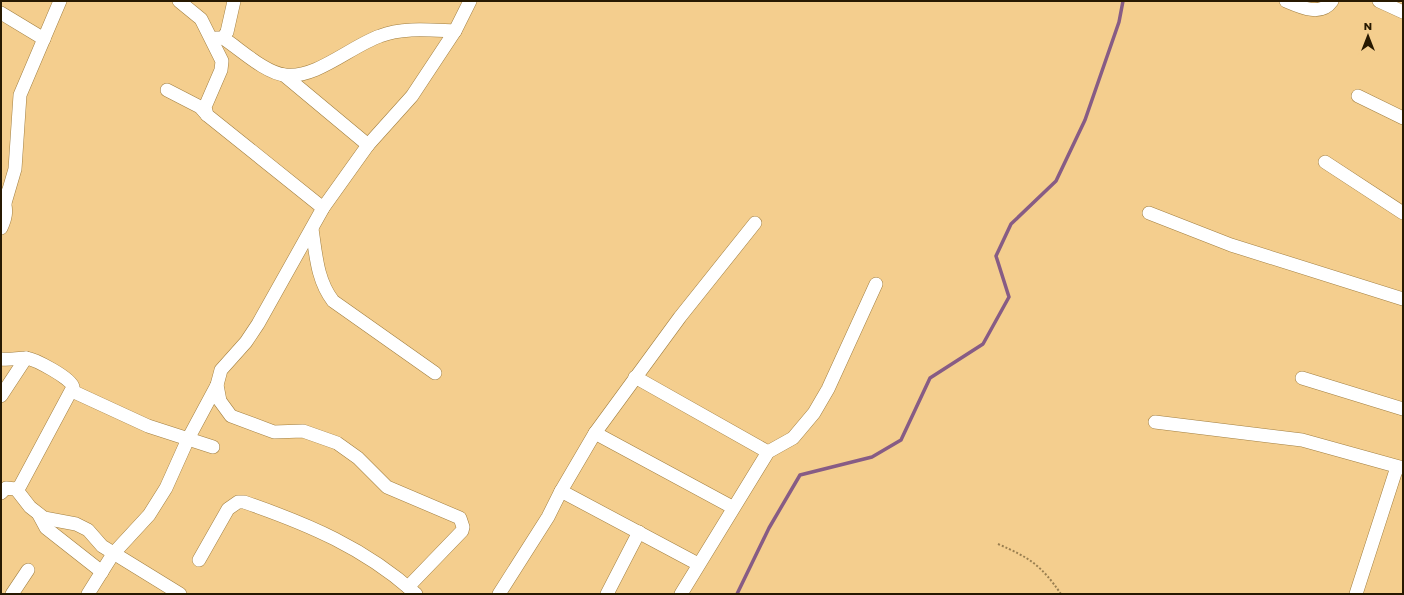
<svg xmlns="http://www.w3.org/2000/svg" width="1404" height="595" viewBox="0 0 1404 595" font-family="Poppins,sans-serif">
	<rect width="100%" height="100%" fill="#f4ce8e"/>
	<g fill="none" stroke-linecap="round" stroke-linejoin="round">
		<path stroke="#875c85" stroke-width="3.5" d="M 737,594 L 769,528 L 800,475 L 872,457 L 901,440 L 930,378 L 983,344 L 1009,297 L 996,256 L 1011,224 L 1056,181 L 1085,120 L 1119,22 L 1123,1"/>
		<g stroke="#a27f40" stroke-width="14">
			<g id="minor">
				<path d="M 179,1 L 201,19 L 222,61 L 221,70 L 205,107 L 207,115 L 323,208"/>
				<path d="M 1286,1 C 1300,7 1321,17 1332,1"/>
				<path d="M 1379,1 L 1403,12"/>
				<path d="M 1,13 L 44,39"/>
				<path d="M 216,38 L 223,38 L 227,32 L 234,1"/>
				<path d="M 223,38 C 240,49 265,73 285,75 C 316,79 351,46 380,36 C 403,27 430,30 455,31"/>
				<path d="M 284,75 L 368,145"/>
				<path d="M 167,90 L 200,107 L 207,115"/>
				<path d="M 1358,96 L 1403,118"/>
				<path d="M 1325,162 L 1403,213"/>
				<path d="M 5,203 L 15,169 L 20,95 L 60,1"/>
				<path d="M 1149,213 L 1231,245 L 1403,299"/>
				<path d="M 1,228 C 7,216 7,208 2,195"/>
				<path d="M 312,229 C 316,255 317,280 333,301 L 435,373"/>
				<path d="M 1,359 C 9,360 18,358 26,358 C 35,359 71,378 73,387 L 20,486 L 16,489 L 6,488 L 1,493"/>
				<path d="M 635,377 L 768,452"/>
				<path d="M 1302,378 L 1403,409"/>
				<path d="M 72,391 L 148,426 L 213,447"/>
				<path d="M 1,396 L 26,358"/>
				<path d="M 1155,422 L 1302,440 L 1403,468"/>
				<path d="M 595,433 L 732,507"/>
				<path d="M 16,489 L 30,507 L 44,518 L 76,524 L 88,530 L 102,546 L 180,594"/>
				<path d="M 561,491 L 698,564"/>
				<path d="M 39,515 L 46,528 L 102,572"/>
				<path d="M 199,560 L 228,509 L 238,502 L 244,502 C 308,524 365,548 416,594"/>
				<path d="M 408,587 L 462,531 L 463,527 L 460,518 L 387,487 L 358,458 L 337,443 L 303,431 L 274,432 L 231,416 L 220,401 L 217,385 L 221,370 L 246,342 L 258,324 L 323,208 L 368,145 L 412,96 L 455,31 L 470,1"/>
				<path d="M 12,594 L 28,570"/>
				<path d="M 88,594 L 113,554 L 149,515 L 166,488 L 188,439 L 217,385"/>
				<path d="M 499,594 L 548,517 L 561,491 L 595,433 L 680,317 L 755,223"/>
				<path d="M 607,594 L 639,532"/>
				<path d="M 681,594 L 768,452 L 793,438 L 814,413 L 828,389 L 876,284"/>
				<path d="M 1356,594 L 1397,467"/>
			</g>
		</g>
		<path stroke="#9a7f50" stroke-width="2" stroke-dasharray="2 2" stroke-linecap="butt" d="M 998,544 C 1030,558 1041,565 1061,594"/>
		<use href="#minor" stroke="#fff" stroke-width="13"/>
	</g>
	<rect width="1404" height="595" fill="none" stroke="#271901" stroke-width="4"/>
	<g transform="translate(1368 36)" stroke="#f4ce8e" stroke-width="3" paint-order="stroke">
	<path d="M0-3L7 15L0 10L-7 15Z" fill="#271901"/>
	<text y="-6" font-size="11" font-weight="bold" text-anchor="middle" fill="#271901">N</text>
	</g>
</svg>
